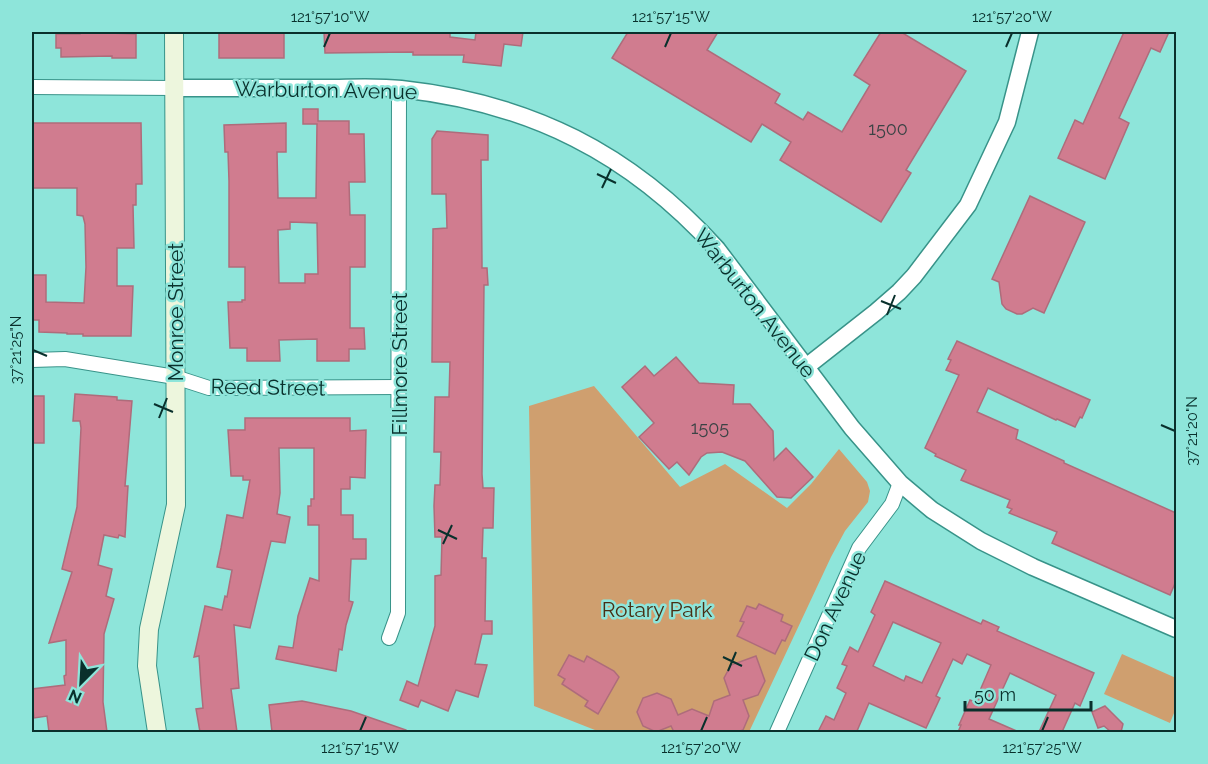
<svg xmlns="http://www.w3.org/2000/svg" width="1208" height="764" viewBox="0 0 1208 764" font-family="Raleway,sans-serif">
	<rect width="100%" height="100%" fill="#8ee5da"/>
	<g fill="#cf9f6f">
		<path d="M 594,386 L 680,487 L 725,464 L 787,508 L 811,484 L 839,449 L 867,482 L 870,491 L 868,502 L 845,531 L 831,557 L 749,732 L 600,732 L 534,706 L 529,406 Z"/>
		<path d="M 1122,654 L 1176,678 L 1176,708 L 1170,723 L 1104,694 Z"/>
	</g>
	<g fill="#d07c8f" stroke="#ae6c7b" stroke-width="1.5" fill-rule="evenodd">
		<path d="M 80,32 L 136,34 L 136,58 L 112,58 L 112,56 L 61,57 L 61,48 L 56,48 L 56,34 L 80,34 Z"/>
		<path d="M 324,32 L 450,32 L 450,37 L 475,40 L 476,32 L 523,32 L 521,46 L 504,44 L 501,66 L 463,62 L 464,55 L 413,55 L 413,52 L 325,53 Z"/>
		<path d="M 628,32 L 718,32 L 707,50 L 780,94 L 775,103 L 803,120 L 808,112 L 842,132 L 870,85 L 854,75 L 881,32 L 901,32 L 966,71 L 906,170 L 911,173 L 881,222 L 780,160 L 791,142 L 762,124 L 751,142 L 612,58 Z"/>
		<path d="M 1124,32 L 1169,32 L 1160,52 L 1151,48 L 1119,118 L 1129,123 L 1105,179 L 1058,158 L 1075,120 L 1083,124 Z"/>
		<rect x="219" y="33" width="65" height="25"/>
		<path d="M 303,109 L 318,109 L 318,121 L 349,121 L 349,134 L 364,134 L 365,182 L 349,182 L 350,215 L 365,215 L 365,267 L 350,267 L 350,328 L 364,328 L 365,349 L 349,349 L 349,361 L 317,361 L 317,339 L 279,340 L 280,361 L 247,361 L 247,348 L 230,348 L 228,302 L 242,302 L 242,300 L 245,300 L 245,267 L 229,267 L 229,181 L 228,152 L 225,152 L 224,125 L 286,123 L 286,152 L 277,152 L 278,198 L 316,198 L 317,124 L 303,124 ZM 290,222 L 317,223 L 318,274 L 305,274 L 305,283 L 279,283 L 278,230 L 290,229 Z"/>
		<path d="M 32,123 L 141,123 L 142,184 L 136,184 L 136,205 L 133,205 L 134,248 L 117,248 L 117,286 L 133,286 L 131,336 L 83,336 L 83,334 L 67,334 L 67,333 L 39,332 L 39,320 L 32,320 L 32,275 L 46,275 L 46,302 L 84,303 L 86,267 L 85,224 L 83,216 L 77,215 L 77,188 L 32,188 Z"/>
		<path d="M 437,131 L 488,135 L 488,160 L 481,160 L 482,263 L 482,268 L 487,268 L 488,285 L 484,285 L 482,474 L 483,488 L 494,488 L 493,528 L 483,528 L 482,558 L 486,558 L 485,621 L 492,621 L 492,634 L 482,634 L 475,664 L 487,665 L 478,697 L 456,690 L 448,711 L 421,700 L 418,707 L 400,700 L 407,681 L 418,686 L 435,626 L 435,576 L 441,575 L 442,537 L 435,537 L 434,506 L 435,485 L 440,485 L 441,452 L 434,452 L 435,397 L 449,397 L 450,362 L 432,362 L 433,229 L 447,228 L 446,194 L 432,194 L 432,139 Z"/>
		<path d="M 1030,196 L 1085,222 L 1044,313 L 1033,308 L 1022,314 L 1017,314 L 1006,309 L 1002,304 L 999,282 L 992,279 Z"/>
		<path d="M 957,341 L 1090,400 L 1082,418 L 1080,417 L 1075,427 L 1057,419 L 1056,420 L 988,388 L 977,412 L 1018,430 L 1016,439 L 1064,461 L 1064,463 L 1176,513 L 1176,581 L 1170,595 L 1052,543 L 1057,532 L 1009,513 L 1012,509 L 1007,507 L 1010,500 L 961,480 L 966,470 L 935,456 L 936,454 L 925,448 L 959,375 L 946,370 L 951,360 L 948,359 Z"/>
		<path d="M 676,357 L 699,383 L 734,385 L 733,404 L 750,404 L 773,431 L 774,460 L 786,448 L 813,477 L 791,498 L 777,497 L 745,461 L 722,452 L 707,453 L 701,457 L 689,475 L 677,462 L 669,469 L 639,437 L 654,423 L 622,387 L 645,366 L 654,376 Z"/>
		<path d="M 75,394 L 117,397 L 117,400 L 132,401 L 125,486 L 128,486 L 125,537 L 119,535 L 118,538 L 104,535 L 98,565 L 112,569 L 106,596 L 114,599 L 104,634 L 103,702 L 107,732 L 49,732 L 47,716 L 34,718 L 32,699 L 32,689 L 65,685 L 64,676 L 66,675 L 66,640 L 49,643 L 72,572 L 62,569 L 77,507 L 81,428 L 80,421 L 73,421 Z"/>
		<rect x="32" y="396" width="12" height="47"/>
		<path d="M 245,418 L 350,418 L 350,431 L 366,430 L 365,478 L 350,477 L 350,489 L 341,489 L 341,515 L 353,515 L 353,539 L 366,539 L 366,559 L 351,559 L 349,601 L 353,602 L 346,625 L 342,650 L 339,649 L 336,671 L 276,659 L 279,646 L 293,648 L 298,616 L 310,578 L 319,581 L 319,525 L 308,525 L 308,506 L 311,506 L 311,499 L 314,499 L 314,448 L 279,448 L 280,493 L 277,514 L 290,517 L 285,543 L 271,541 L 250,628 L 234,625 L 239,688 L 231,689 L 237,732 L 200,732 L 196,709 L 203,708 L 201,685 L 199,656 L 194,657 L 205,606 L 222,610 L 225,596 L 227,597 L 232,570 L 217,567 L 221,548 L 227,515 L 243,518 L 250,480 L 243,480 L 243,476 L 231,476 L 228,430 L 245,430 Z"/>
		<path d="M 885,581 L 981,624 L 983,620 L 999,627 L 997,631 L 1094,673 L 1080,706 L 1075,703 L 1062,732 L 1039,732 L 1056,695 L 1010,673 L 989,719 L 1019,732 L 958,732 L 961,725 L 959,725 L 970,700 L 975,702 L 991,665 L 967,654 L 962,664 L 953,659 L 936,696 L 940,698 L 926,728 L 869,703 L 857,731 L 860,732 L 818,732 L 826,716 L 834,720 L 846,693 L 837,688 L 847,666 L 842,664 L 850,647 L 858,652 L 875,615 L 871,612 ZM 893,622 L 941,643 L 922,683 L 906,676 L 904,681 L 873,666 Z"/>
		<path d="M 759,604 L 783,615 L 781,621 L 792,626 L 785,641 L 782,640 L 775,654 L 737,636 L 744,622 L 740,621 L 747,606 L 756,609 Z"/>
		<path d="M 569,655 L 584,662 L 587,656 L 614,671 L 619,677 L 598,714 L 585,706 L 588,701 L 562,684 L 565,679 L 558,675 Z"/>
		<path d="M 756,656 L 765,681 L 758,695 L 743,700 L 749,716 L 743,730 L 737,732 L 674,732 L 671,726 L 656,732 L 643,726 L 637,712 L 643,698 L 657,693 L 671,699 L 678,715 L 692,709 L 709,716 L 714,701 L 730,695 L 724,678 L 731,665 Z"/>
		<path d="M 302,701 L 351,711 L 406,730 L 406,732 L 272,732 L 269,705 Z"/>
		<path d="M 1105,706 L 1123,724 L 1121,732 L 1111,732 L 1104,726 L 1098,728 L 1092,712 Z"/>
	</g>
	<g fill="none" stroke-linecap="round" stroke-linejoin="round">
		<g stroke="#389389" stroke-width="16">
			<g id="minor">
				<path d="M 32,87 L 175,88"/>
				<path d="M 32,360 L 65,359 L 175,377 L 209,388 L 399,387"/>
				<path d="M 389,638 L 398,613 L 399,88"/>
				<path d="M 777,732 L 859,548 L 892,504 L 900,483"/>
			</g>
		</g>
		<g stroke="#389389" stroke-width="19">
			<g id="tertiary">
				<path d="M 175,88 C 225,88 274,88 324,88 C 350,88 376,86 401,89 C 530,103 630,153 717,249 L 852,428 L 900,483 L 932,510 L 981,541 L 1033,567 L 1176,629"/>
				<path d="M 806,367 L 876,312 L 899,292 L 914,276 L 968,205 L 1007,122 L 1030,32"/>
			</g>
		</g>
		<g stroke="#389389" stroke-width="20">
			<path id="secondary" d="M 157,732 L 147,666 L 149,629 L 176,505 L 174,32"/>
		</g>
		<use href="#minor" stroke="#fff" stroke-width="14"/>
		<use href="#tertiary" stroke="#fff" stroke-width="16"/>
		<use href="#secondary" stroke="#edf6dd" stroke-width="18"/>
	</g>
	<path fill="none" stroke="#09302c" stroke-width="2" d="M 324,47 L 330,33M 665,47 L 671,33M 1006,47 L 1012,33M 597,174 L 616,183M 602,188 L 611,169M 881,301 L 901,309M 887,315 L 895,295M 33,350 L 47,356M 154,404 L 173,412M 159,418 L 167,398M 1161,425 L 1175,431M 438,530 L 457,539M 443,544 L 452,525M 723,657 L 742,666M 728,671 L 736,652M 360,731 L 366,717M 701,731 L 707,717M 1042,731 L 1048,717"/>
	<g text-anchor="middle" dominant-baseline="central" stroke-width="5" stroke-linejoin="round" paint-order="stroke">
		<g font-size="18" fill="#3b4345">
			<text x="888" y="128">1500</text>
			<text x="710" y="427">1505</text>
		</g>
		<g font-size="21" fill="#09302c" stroke="#8ee5da">
			<text transform="translate(326 90) rotate(1)">Warburton Avenue</text>
			<text transform="translate(755 303) rotate(52)">Warburton Avenue</text>
			<text transform="translate(175 312) rotate(-90)">Monroe Street</text>
			<text transform="translate(399 364) rotate(-90)">Fillmore Street</text>
			<text transform="translate(268 387) rotate(1)">Reed Street</text>
			<text transform="translate(835 606) rotate(-65)">Don Avenue</text>
		</g>
		<g font-size="21" fill="#482f14" stroke="#8ee5da">
			<text x="657" y="609">Rotary Park</text>
		</g>
	</g>
	<rect width="1208" height="764" fill="none" stroke="#8ee5da" stroke-width="66"/>
	<g transform="translate(81 683) rotate(204)" stroke="#8ee5da" stroke-width="4.5" paint-order="stroke">
	<path d="M0-4.5L10 22L0 15L-10 22Z" fill="#09302c"/>
	<text y="-9" font-size="16" font-weight="bold" text-anchor="middle" fill="#09302c">N</text>
	</g>
	<path d="M965 701v9h126v-9" fill="none" stroke="#09302c" stroke-width="3"/>
	<text x="974" y="701" font-size="18" fill="#09302c" stroke="#8ee5da" stroke-width="4.5" paint-order="stroke">50 m</text>
	<rect x="33" y="33" width="1142" height="698" fill="none" stroke="#09302c" stroke-width="2"/>
	<g font-size="15" text-anchor="middle" fill="#09302c">
		<text x="330" y="22">121°57'10"W</text>
		<text x="671" y="22">121°57'15"W</text>
		<text x="1012" y="22">121°57'20"W</text>
		<text transform="translate(16 350) rotate(-90)" y="5">37°21'25"N</text>
		<text transform="translate(1192 431) rotate(-90)" y="5">37°21'20"N</text>
		<text x="360" y="753">121°57'15"W</text>
		<text x="701" y="753">121°57'20"W</text>
		<text x="1042" y="753">121°57'25"W</text>
	</g>
</svg>
